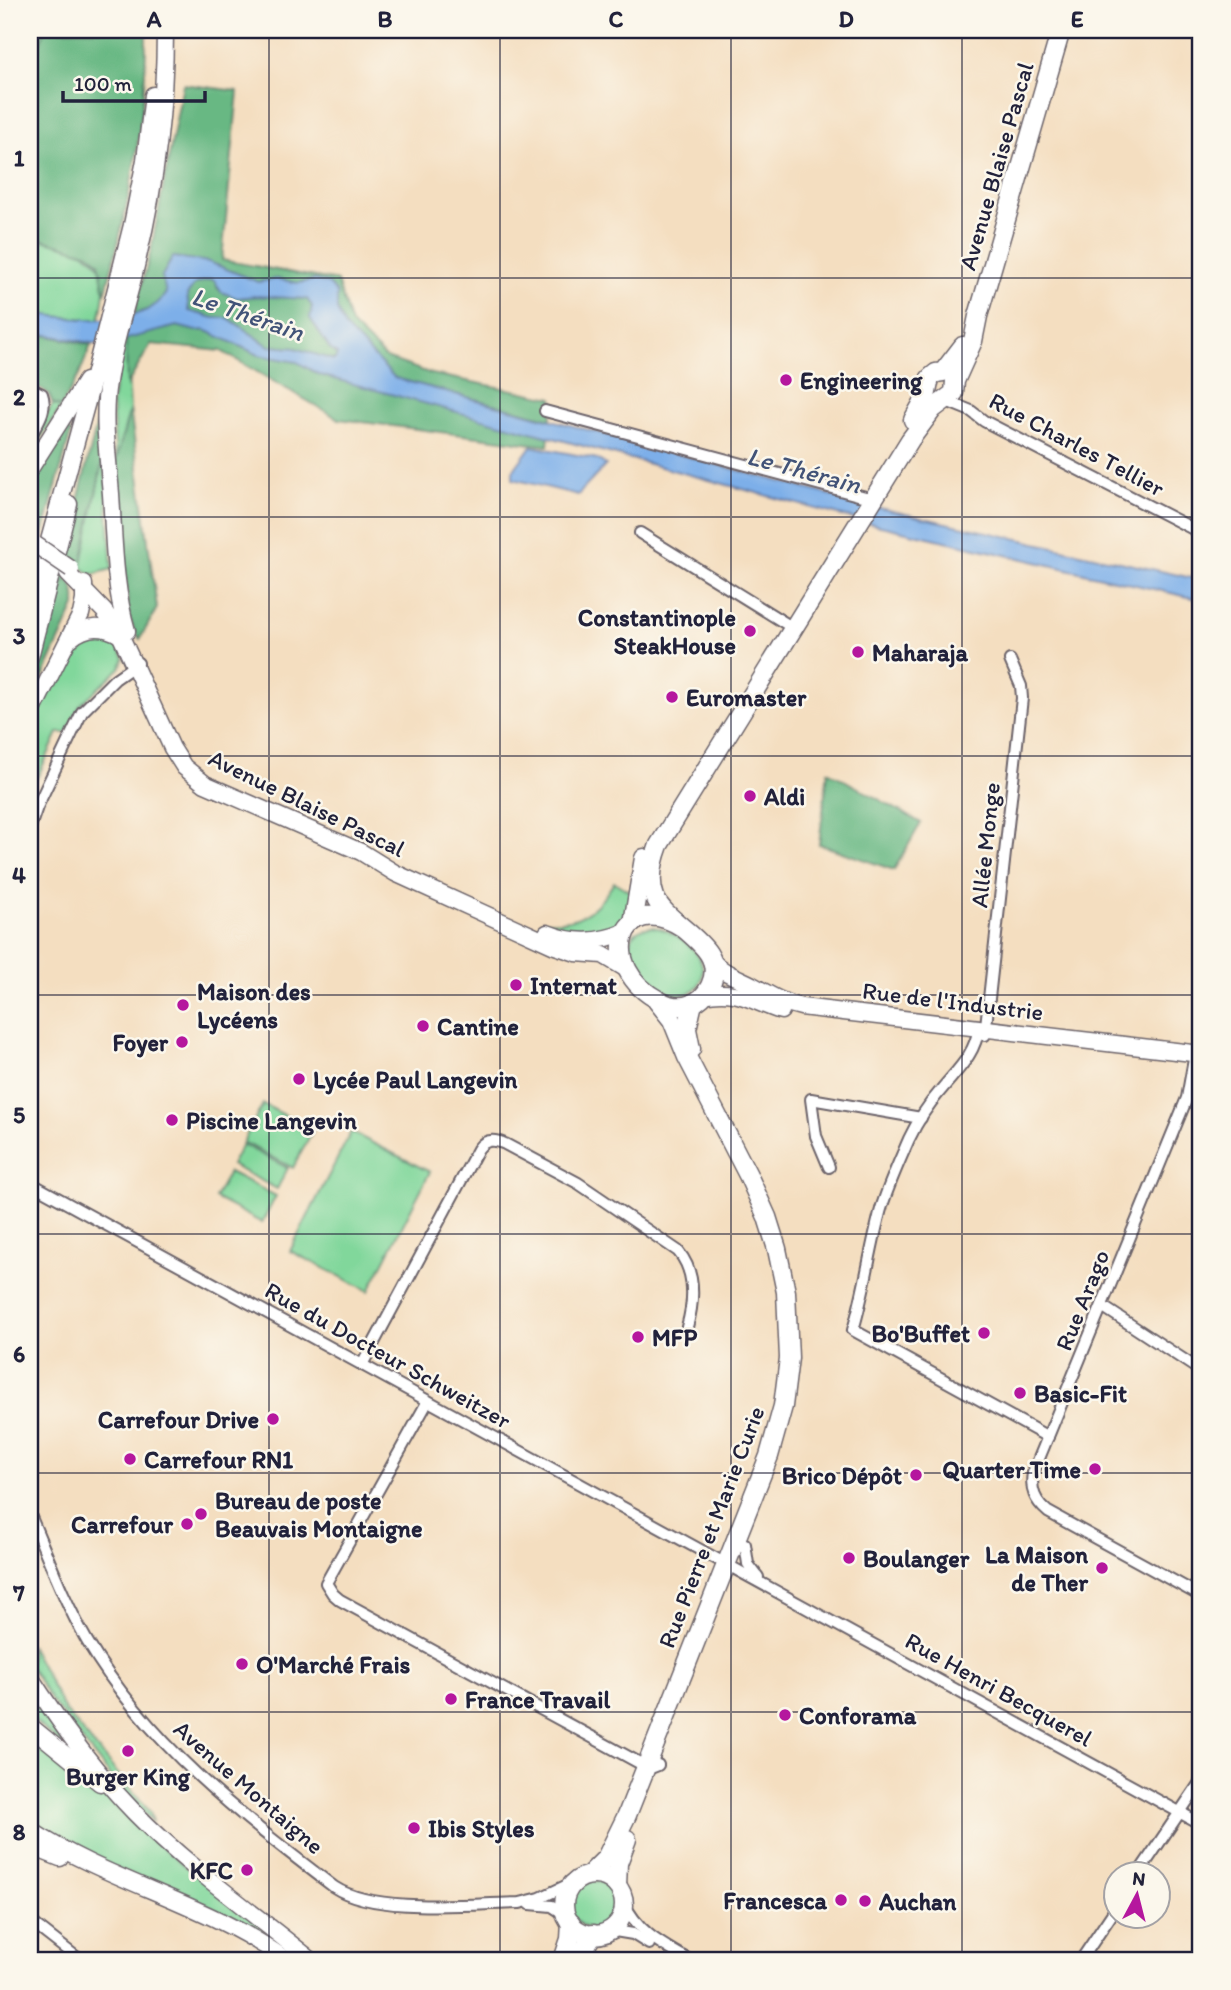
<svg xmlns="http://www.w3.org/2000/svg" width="1231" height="1990" viewBox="0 0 1231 1990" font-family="Itim,sans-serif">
	<rect width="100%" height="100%" fill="#fbf7ec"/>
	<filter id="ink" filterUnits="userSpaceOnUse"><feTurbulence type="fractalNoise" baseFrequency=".0143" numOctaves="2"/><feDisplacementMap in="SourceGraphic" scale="14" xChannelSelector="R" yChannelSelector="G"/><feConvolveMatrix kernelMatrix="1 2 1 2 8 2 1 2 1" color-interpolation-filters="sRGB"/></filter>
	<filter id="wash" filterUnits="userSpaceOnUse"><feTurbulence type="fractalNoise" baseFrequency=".00686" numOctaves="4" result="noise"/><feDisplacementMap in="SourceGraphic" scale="28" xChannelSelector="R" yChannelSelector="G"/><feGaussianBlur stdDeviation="1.57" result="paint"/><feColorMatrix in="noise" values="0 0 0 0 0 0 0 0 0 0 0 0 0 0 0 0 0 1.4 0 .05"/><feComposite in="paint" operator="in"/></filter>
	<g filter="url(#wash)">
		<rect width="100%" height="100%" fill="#f4dec0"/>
		<g fill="#81d79b" stroke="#527c6b" stroke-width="2">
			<path d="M 30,30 L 45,30 L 30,73 Z"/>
			<path d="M 30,236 C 85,253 117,249 99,320 L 49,316 L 30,312 Z"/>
			<path d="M 126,339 L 130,409 L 116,461 L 112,401 L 121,344 Z"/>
			<path d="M 53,404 L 61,407 L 30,455 L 30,446 Z"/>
			<path d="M 104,454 L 112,569 L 91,575 L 81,567 Z"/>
			<path d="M 58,573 L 66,577 L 32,685 L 30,706 L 30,681 Z"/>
			<path d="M 92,633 L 114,639 L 124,658 L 120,668 L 80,705 L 67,733 L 58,733 L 31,791 L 37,795 L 30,809 L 30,726 L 68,650 L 75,639 Z"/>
			<path d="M 614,882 L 629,891 L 632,897 L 629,916 L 615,931 L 593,937 L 547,930 L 539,925 L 541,921 C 578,924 595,914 614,882 Z"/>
			<path d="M 652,927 C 676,929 717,959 698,986 C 693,992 687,995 679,995 C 642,994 604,930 652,927 Z"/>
			<path d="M 263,1104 L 313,1130 L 293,1168 L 243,1142 Z"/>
			<path d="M 351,1132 L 430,1172 L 369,1291 L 290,1251 Z"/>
			<path d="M 242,1144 L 288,1168 L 277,1189 L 231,1165 Z"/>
			<path d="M 229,1172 L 276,1196 L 262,1223 L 215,1198 Z"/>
			<path d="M 30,1645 L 65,1711 L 150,1812 L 153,1822 L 119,1787 L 53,1703 L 30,1667 Z"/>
			<path d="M 30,1689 L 87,1767 L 30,1717 Z"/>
			<path d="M 30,1734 L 69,1765 L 171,1855 L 304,1960 L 295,1960 L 253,1931 L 209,1906 L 106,1865 L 30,1823 Z"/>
			<circle cx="594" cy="1905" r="24"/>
		</g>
		<g fill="#68b883" stroke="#456d5f" stroke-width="2">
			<path d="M 45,30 L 146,30 C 147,119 128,208 105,294 L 99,262 L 90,254 L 30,236 L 30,73 Z"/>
			<path d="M 183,84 L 238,91 L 222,260 L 337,281 L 351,324 L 386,358 L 432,374 L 553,398 L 551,419 L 395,378 L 345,327 L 337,310 L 337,293 L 315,280 L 298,283 L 277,279 L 258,282 L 209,262 L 173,257 L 162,276 L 167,289 C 163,306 149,310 134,314 L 151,250 Z"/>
			<path d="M 211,279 L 215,281 L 218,289 L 243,298 L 256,296 L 307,299 L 312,306 L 310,318 L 330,348 L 337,354 L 336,358 L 334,360 L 295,348 L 269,346 L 228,318 L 214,318 L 189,312 L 187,295 L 195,284 Z"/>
			<path d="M 177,326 L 196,331 L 205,330 L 259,355 L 297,362 L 320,375 L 549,436 L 548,446 L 339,419 L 221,351 L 151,344 L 127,385 L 126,339 Z"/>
			<path d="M 30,332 L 91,345 L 79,375 L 61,407 L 53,404 L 48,393 L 30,383 Z"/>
			<path d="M 130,409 L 157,608 L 140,639 L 135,632 L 129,617 L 116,461 Z"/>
			<path d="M 100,411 L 104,454 L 81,567 L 64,557 Z"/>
			<path d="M 62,427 L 71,432 L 41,541 L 30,533 L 30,477 Z"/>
			<path d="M 66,577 C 74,586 76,593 75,606 L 30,705 L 32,685 Z"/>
			<path d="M 828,771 L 921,823 L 894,870 L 819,844 Z"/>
		</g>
		<g fill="#7dafe9" stroke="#506892" stroke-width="2" fill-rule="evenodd">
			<path d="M 173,257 L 209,262 L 258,282 L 277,279 L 298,283 L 315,280 L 329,284 L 337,293 L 337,310 L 345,327 L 395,378 L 879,508 L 1201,580 L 1201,600 L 872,524 L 320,375 L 297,362 L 259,355 L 205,330 L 196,331 L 177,326 L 119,341 L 97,344 L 30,332 L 30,312 C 65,319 145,330 166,293 L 162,276 ZM 211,279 L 215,281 L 221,292 L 237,298 L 256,296 L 307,299 L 312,306 L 310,318 L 330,349 L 337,354 L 336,358 L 334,360 L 295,348 L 269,346 L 228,318 L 214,318 L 189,311 L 187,295 L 195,284 Z"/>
			<path d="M 531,446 L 597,459 L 606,465 L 578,495 L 513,479 L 513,471 Z"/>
		</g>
	</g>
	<g filter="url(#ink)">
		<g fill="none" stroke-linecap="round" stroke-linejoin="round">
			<g stroke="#6c646a" stroke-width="14">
				<g id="street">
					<path d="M 30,388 L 42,394 C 48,410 37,423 30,437"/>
					<path d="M 944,400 L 971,411 L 984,421 L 1201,533"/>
					<path d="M 545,411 L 873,499"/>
					<path d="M 640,533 L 793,628"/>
					<path d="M 30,827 L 37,807 L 82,712 L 115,679 L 138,663"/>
					<path d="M 979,1027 C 975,1055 958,1069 941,1090 C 928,1105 917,1122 909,1139 C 899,1162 888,1186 881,1209 C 870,1249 865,1290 853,1330 L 1048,1437"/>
					<path d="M 985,1035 L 1022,698 L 1021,686 L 1010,660"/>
					<path d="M 1195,1054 L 1187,1098 L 1033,1473 C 1030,1490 1035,1501 1048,1512 L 1201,1596"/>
					<path d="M 829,1167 L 816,1136 L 811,1099 L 921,1118"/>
					<path d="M 30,1183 L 1201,1824"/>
					<path d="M 1102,1306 L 1201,1371"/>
					<path d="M 362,1365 L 478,1149 C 485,1139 494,1139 505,1144 L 578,1183 L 678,1251 C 696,1272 694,1302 687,1327"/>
					<path d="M 428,1401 L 326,1583 L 333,1594 L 340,1600 L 645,1766 L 653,1767 L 658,1765"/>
					<path d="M 30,1515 C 48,1557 64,1601 87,1641 C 147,1743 241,1816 334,1887 C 375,1914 470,1904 520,1903 L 540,1898 L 576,1881"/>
					<path d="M 745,1544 L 748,1564 L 758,1577"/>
					<path d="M 1138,1874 L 1201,1781"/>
					<path d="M 623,1901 C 637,1932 661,1944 689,1960"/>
					<path d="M 530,1904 L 552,1906 L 566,1915"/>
					<path d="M 30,1921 L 80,1960"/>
					<path d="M 609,1930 L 633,1934 L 649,1944"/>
					<path d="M 1081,1960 L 1116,1908"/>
				</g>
			</g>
			<g stroke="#6c646a" stroke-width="19">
				<g id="secondary">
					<path d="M 30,469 L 86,381"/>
					<path d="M 68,574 L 104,611 L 118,630 L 172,748 L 184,767 L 205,784 L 361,852 L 395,873 L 555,946 L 576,953 L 603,955 L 625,968"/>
					<path d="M 30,610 L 94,376 L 132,225 L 145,160 L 153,95"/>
					<path d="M 127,631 C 114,587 114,539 111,494 C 108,457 102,418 108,382 C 114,339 129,299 138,257 C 156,182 165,107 165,30"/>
					<path d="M 70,639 C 86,625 103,625 120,635"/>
					<path d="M 30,657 L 69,504"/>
					<path d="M 30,716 L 81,614 L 84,600 L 84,584"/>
					<path d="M 547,933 C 574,944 598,943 625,932"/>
					<path d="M 711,960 C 724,974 738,977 754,986 C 770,995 783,1003 801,1007 L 1201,1054"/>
					<path d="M 703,995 C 738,988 750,1001 781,1011"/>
					<path d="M 30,1677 C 61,1725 95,1772 135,1813 C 188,1867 252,1912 311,1960"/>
					<path d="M 30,1726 L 100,1783"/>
					<path d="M 30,1830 C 111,1883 208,1903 286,1960"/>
					<path d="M 30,1846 L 60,1858"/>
				</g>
			</g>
			<g stroke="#6c646a" stroke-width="21">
				<g id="primary">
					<path d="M 913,420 L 926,397 L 930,378 L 936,373 L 943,372 L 963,346"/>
					<path d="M 633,923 L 644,858"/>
					<path d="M 682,927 C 619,888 596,968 660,1001 C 669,1006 681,1008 691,1004 C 699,1001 706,994 710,986 C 730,946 667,927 655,897 C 648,880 653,861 659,845 L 910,440 L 933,409 L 954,393 L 955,381 L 973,341 L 978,316 L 1061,30"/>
					<path d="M 691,1049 L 687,1029 L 693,1003"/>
					<path d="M 589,1875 L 606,1858 L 627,1815 L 769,1456 L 783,1406 L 789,1358 L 786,1292 L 777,1249 L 767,1217 L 748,1175 L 687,1057 L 672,1020 L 657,1001"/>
					<circle cx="594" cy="1905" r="30"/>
					<path d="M 617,1886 L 618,1863 L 627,1839"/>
					<path d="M 563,1960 L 570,1939 L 571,1923"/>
					<path d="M 578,1960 L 593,1934"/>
				</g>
			</g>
			<use href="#street" stroke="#fff" stroke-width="10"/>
			<use href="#secondary" stroke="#fff" stroke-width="16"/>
			<use href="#primary" stroke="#fff" stroke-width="18"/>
			<g stroke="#6c646a" stroke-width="19" stroke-linecap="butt">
				<path id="secondary-bridge" d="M 36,545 L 71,569"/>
			</g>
			<use href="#secondary-bridge" stroke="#fff" stroke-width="16"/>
		</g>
	</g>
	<path fill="none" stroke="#22223b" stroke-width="2" stroke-opacity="0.55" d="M 269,30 L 269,1960M 500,30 L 500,1960M 731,30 L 731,1960M 962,30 L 962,1960M 30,278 L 1201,278M 30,517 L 1201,517M 30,756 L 1201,756M 30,995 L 1201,995M 30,1234 L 1201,1234M 30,1473 L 1201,1473M 30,1712 L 1201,1712"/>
	<g fill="#b5179e" stroke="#fbf7ec" stroke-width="2.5">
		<circle cx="786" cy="380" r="7"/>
		<circle cx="750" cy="631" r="7"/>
		<circle cx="858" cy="652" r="7"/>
		<circle cx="672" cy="697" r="7"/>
		<circle cx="750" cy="796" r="7"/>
		<circle cx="516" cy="985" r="7"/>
		<circle cx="183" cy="1005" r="7"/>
		<circle cx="423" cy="1026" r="7"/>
		<circle cx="182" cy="1042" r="7"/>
		<circle cx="299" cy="1079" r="7"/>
		<circle cx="172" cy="1120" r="7"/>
		<circle cx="984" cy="1333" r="7"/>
		<circle cx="638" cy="1337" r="7"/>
		<circle cx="1020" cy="1393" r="7"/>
		<circle cx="273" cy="1419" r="7"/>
		<circle cx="130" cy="1459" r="7"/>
		<circle cx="1095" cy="1469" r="7"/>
		<circle cx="916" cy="1475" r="7"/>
		<circle cx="201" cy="1514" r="7"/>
		<circle cx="187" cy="1524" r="7"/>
		<circle cx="849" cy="1558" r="7"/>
		<circle cx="1102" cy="1568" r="7"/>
		<circle cx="242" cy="1664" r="7"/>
		<circle cx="451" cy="1699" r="7"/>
		<circle cx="785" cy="1715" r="7"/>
		<circle cx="128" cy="1751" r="7"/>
		<circle cx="414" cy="1828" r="7"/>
		<circle cx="247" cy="1870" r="7"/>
		<circle cx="841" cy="1900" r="7"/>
		<circle cx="865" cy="1901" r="7"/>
	</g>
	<g text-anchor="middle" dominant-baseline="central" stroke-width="5" stroke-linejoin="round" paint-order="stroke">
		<g font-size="24" fill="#22223b" stroke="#fbf7ec">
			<text transform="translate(996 166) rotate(-74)">Avenue Blaise Pascal</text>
			<text transform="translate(1077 444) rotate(28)">Rue Charles Tellier</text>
			<text transform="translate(307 803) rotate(26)">Avenue Blaise Pascal</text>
			<text transform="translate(985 845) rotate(-84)">Allée Monge</text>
			<text transform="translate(953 1001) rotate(7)">Rue de l'Industrie</text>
			<text transform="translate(1082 1300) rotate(-68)">Rue Arago</text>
			<text transform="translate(388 1355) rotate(29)">Rue du Docteur Schweitzer</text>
			<text transform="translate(711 1527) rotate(-69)">Rue Pierre et Marie Curie</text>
			<text transform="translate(999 1689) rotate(29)">Rue Henri Becquerel</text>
			<text transform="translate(249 1787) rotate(41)">Avenue Montaigne</text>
		</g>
		<g font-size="24" font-weight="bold" fill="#22223b" stroke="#fbf7ec" text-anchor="start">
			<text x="800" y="380">Engineering</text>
			<text x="736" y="617" text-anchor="end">Constantinople<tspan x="736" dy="28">SteakHouse</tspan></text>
			<text x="872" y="652">Maharaja</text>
			<text x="686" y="697">Euromaster</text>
			<text x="764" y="796">Aldi</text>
			<text x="530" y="985">Internat</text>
			<text x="197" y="991">Maison des<tspan x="197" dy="28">Lycéens</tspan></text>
			<text x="437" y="1026">Cantine</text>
			<text x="168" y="1042" text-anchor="end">Foyer</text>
			<text x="313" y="1079">Lycée Paul Langevin</text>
			<text x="186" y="1120">Piscine Langevin</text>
			<text x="970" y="1333" text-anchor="end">Bo'Buffet</text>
			<text x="652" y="1337">MFP</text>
			<text x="1034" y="1393">Basic-Fit</text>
			<text x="259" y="1419" text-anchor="end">Carrefour Drive</text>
			<text x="144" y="1459">Carrefour RN1</text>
			<text x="1081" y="1469" text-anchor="end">Quarter Time</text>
			<text x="902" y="1475" text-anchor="end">Brico Dépôt</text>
			<text x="215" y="1500">Bureau de poste<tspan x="215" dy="28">Beauvais Montaigne</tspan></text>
			<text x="173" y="1524" text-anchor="end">Carrefour</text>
			<text x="1088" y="1554" text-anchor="end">La Maison<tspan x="1088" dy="28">de Ther</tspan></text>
			<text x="863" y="1558">Boulanger</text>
			<text x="256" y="1664">O'Marché Frais</text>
			<text x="465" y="1699">France Travail</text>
			<text x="799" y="1715">Conforama</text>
			<text x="128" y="1776" text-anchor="middle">Burger King</text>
			<text x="428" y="1828">Ibis Styles</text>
			<text x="233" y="1870" text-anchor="end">KFC</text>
			<text x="827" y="1900" text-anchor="end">Francesca</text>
			<text x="879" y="1901">Auchan</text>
		</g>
		<g font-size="26" font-style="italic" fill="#425378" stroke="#fbf7ec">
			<text transform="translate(248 314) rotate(19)">Le Thérain</text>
			<text transform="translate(804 470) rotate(15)">Le Thérain</text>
		</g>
	</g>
	<rect width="1231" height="1990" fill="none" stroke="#fbf7ec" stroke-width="77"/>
	<g transform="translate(1137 1895) rotate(7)"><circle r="33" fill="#fbf7ec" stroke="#a4a2a5" stroke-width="2"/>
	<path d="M0-5L12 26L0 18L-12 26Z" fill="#b5179e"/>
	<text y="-10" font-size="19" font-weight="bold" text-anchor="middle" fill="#22223b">N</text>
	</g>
	<path d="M63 91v10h142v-10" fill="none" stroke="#22223b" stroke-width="3.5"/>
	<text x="74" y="91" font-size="21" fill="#22223b" stroke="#fbf7ec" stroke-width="5" paint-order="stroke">100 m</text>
	<rect x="38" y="38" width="1154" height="1914" fill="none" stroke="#22223b" stroke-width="2.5"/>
	<g font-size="23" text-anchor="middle" font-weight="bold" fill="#22223b">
		<text x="154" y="27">A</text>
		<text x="385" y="27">B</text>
		<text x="616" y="27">C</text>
		<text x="846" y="27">D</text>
		<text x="1077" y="27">E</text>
		<text x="19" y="166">1</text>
		<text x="19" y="405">2</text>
		<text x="19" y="644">3</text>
		<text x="19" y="883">4</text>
		<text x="19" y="1123">5</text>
		<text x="19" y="1362">6</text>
		<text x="19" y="1601">7</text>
		<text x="19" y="1840">8</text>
	</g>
</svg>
